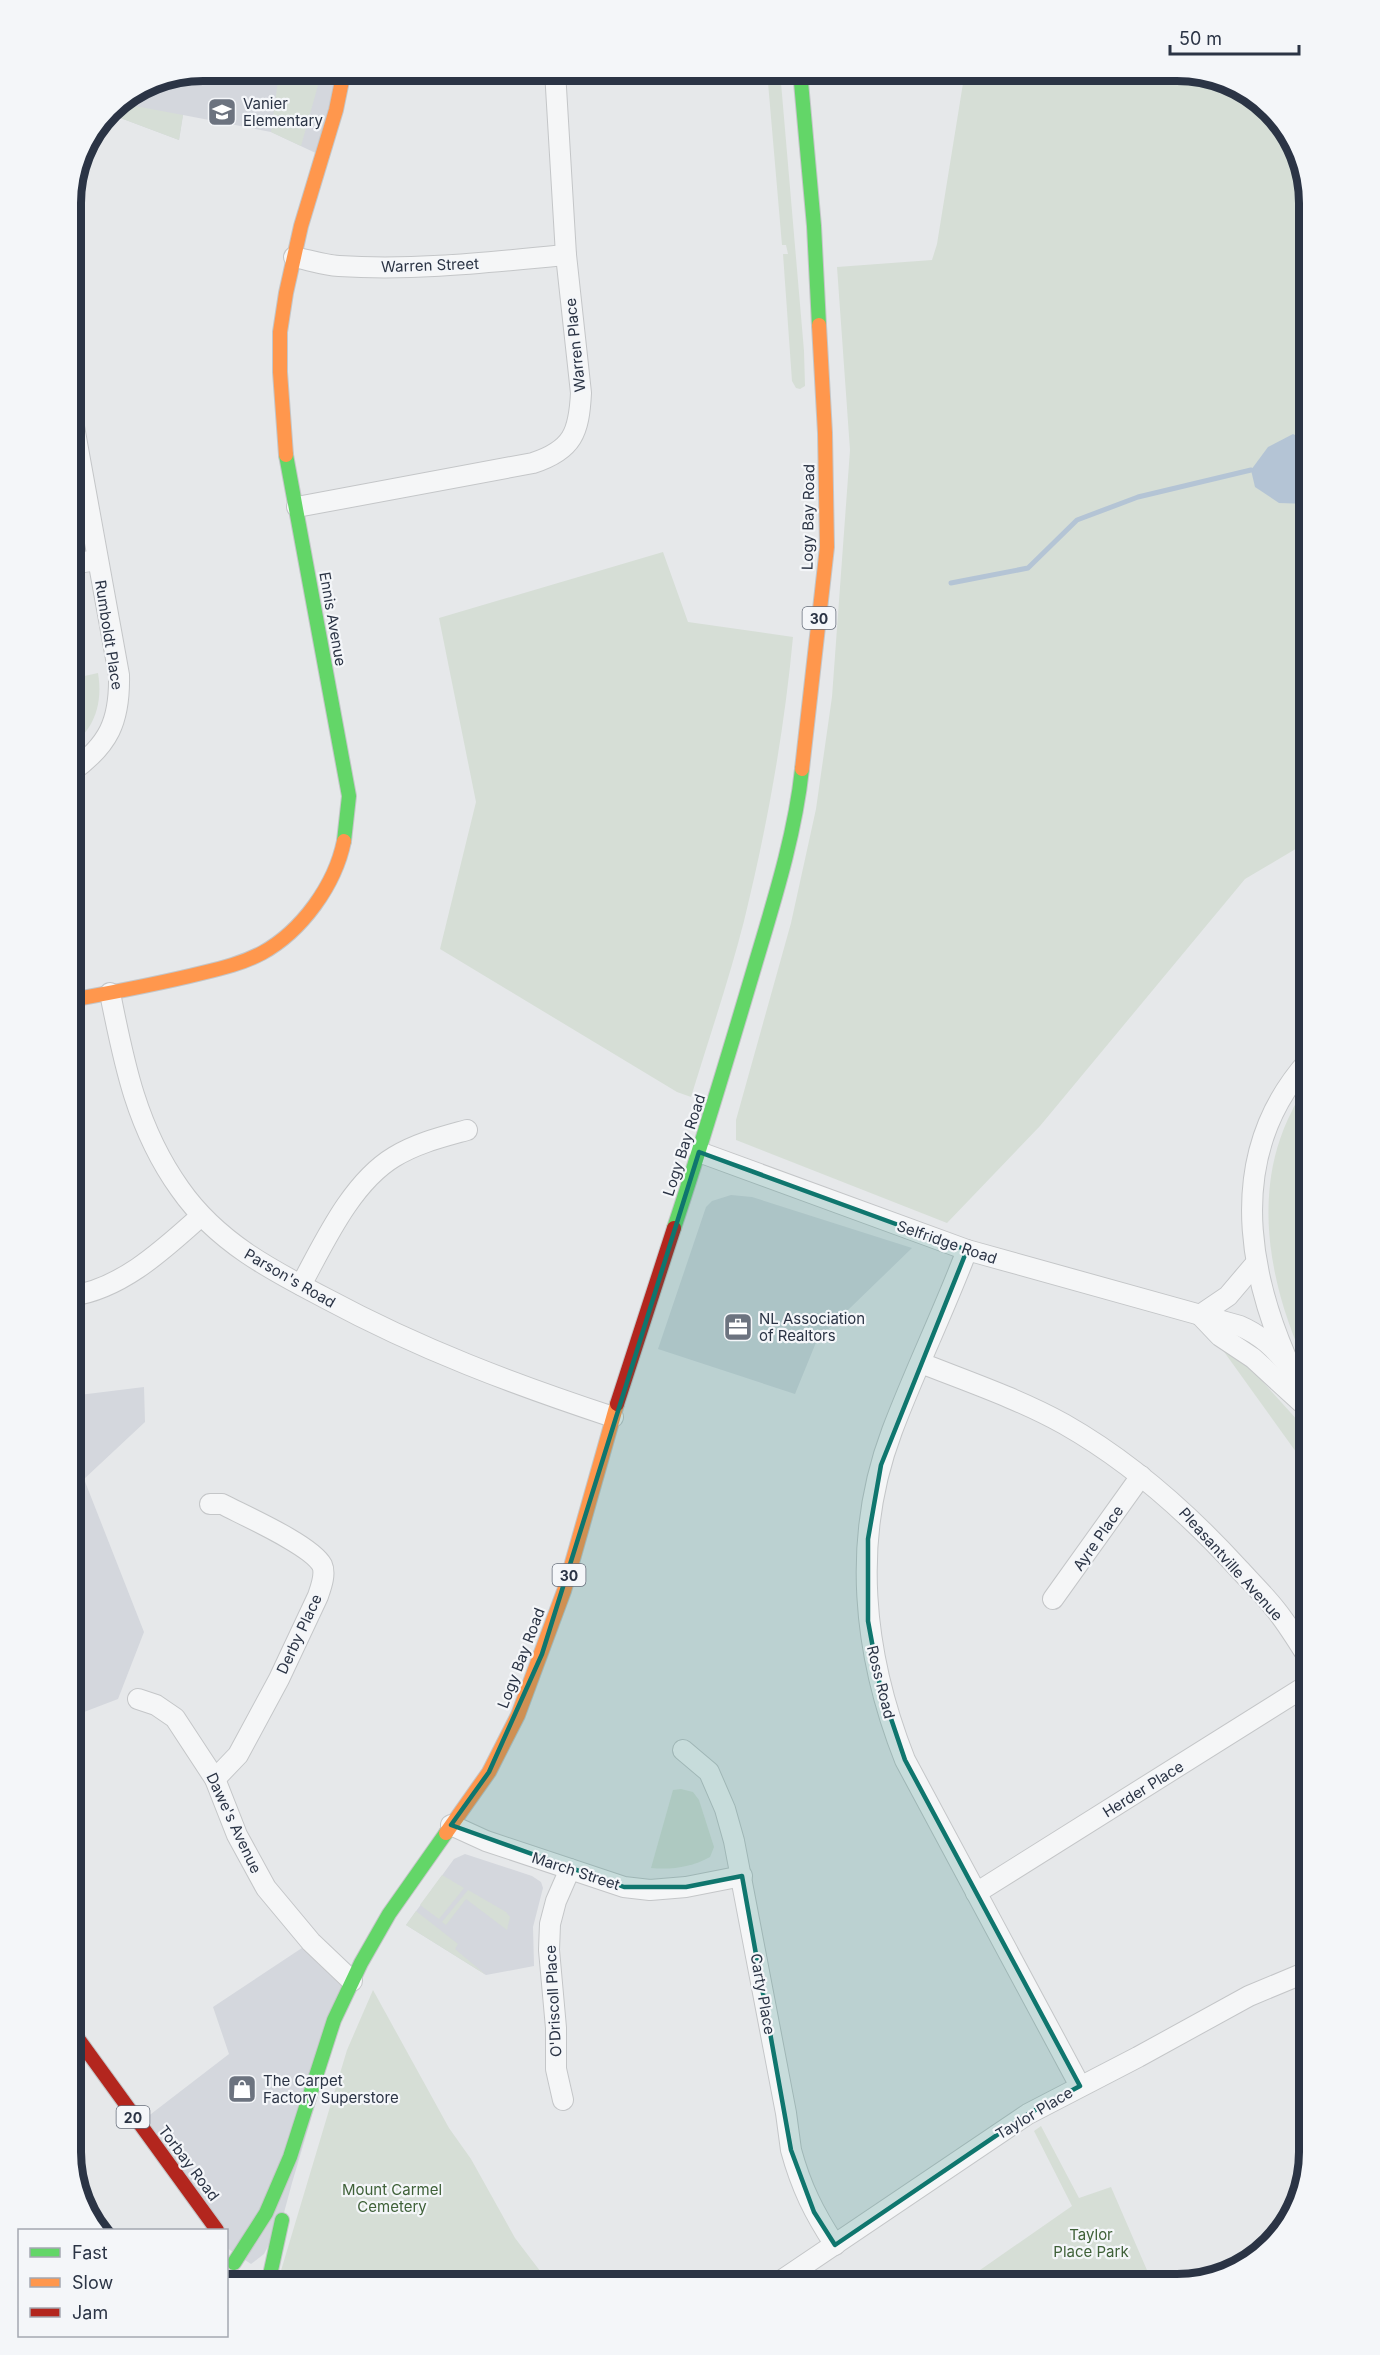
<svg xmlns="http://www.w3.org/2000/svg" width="1380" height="2355" viewBox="0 0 1380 2355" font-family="Inter,sans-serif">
	<rect width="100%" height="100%" fill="#e6e8ea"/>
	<g fill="#d4d7dd">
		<path d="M 203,71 L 344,71 L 322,156 L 271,132 L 183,115 L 179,140 L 107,113 L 110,109 L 152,80 Z"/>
		<path d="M 731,1195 L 752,1197 L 912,1248 L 817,1340 L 795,1394 L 658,1349 L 706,1207 L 712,1201 Z"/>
		<path d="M 144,1387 L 145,1422 L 84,1479 L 144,1632 L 118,1699 L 71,1717 L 71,1396 Z"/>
		<path d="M 465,1854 L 532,1876 L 541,1882 L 543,1888 L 533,1927 L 534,1966 L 486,1975 L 406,1925 L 454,1859 Z"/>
		<path d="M 311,1942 L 352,1981 L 292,2183 L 282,2220 L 264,2254 L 251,2264 L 227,2248 L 226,2230 L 138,2124 L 229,2054 L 213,2007 Z"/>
	</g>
	<g fill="#d6ded6">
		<path d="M 282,71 L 322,71 L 301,146 L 271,132 L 279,73 Z"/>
		<path d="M 767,71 L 780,71 L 804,351 L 805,386 L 800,389 L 796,388 L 792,381 L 783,254 L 788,254 L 786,245 L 782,245 Z"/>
		<path d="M 965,71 L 1186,71 L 1251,93 L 1296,145 L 1309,203 L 1309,841 L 1245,879 L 1040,1126 L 947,1223 L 736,1140 L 736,1120 L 791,923 L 816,809 L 832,697 L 850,450 L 837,267 L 932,260 L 937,244 Z"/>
		<path d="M 119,103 L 183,115 L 179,140 L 107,113 Z"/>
		<path d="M 663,552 L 688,622 L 793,637 C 784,733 767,827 744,921 C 729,980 709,1038 691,1097 L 677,1092 L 440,949 L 476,802 L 439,618 Z"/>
		<path d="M 98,673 C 103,703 95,728 71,746 L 71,679 Z"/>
		<path d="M 1309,1084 L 1309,1372 C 1271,1292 1249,1194 1292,1111 C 1296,1101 1304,1093 1309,1084 Z"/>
		<path d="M 1217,1342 L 1255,1373 L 1309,1433 L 1309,1470 Z"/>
		<path d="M 681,1789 L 693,1792 L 699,1800 L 714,1847 L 710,1857 C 692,1867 672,1870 651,1868 L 673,1790 Z"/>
		<path d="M 442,1875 L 464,1888 L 439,1919 L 420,1905 Z"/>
		<path d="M 468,1890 L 506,1912 L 510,1917 L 507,1930 L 466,1899 L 446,1925 L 442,1922 Z"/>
		<path d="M 416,1911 L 458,1944 L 455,1949 L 486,1975 L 406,1925 Z"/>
		<path d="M 373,1990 L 449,2128 L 471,2159 L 515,2238 L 550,2284 L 277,2284 L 347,2050 Z"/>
		<path d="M 1041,2126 L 1079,2198 L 1111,2187 L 1153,2284 L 960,2284 L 1072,2206 L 1034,2131 Z"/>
	</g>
	<path fill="#b4c4d5" d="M 1293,434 L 1309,442 L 1309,504 L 1279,503 L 1255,487 L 1251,470 L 1268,447 Z"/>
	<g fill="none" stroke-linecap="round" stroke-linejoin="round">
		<path stroke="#b4c4d5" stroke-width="5" d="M 951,583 L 1028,568 L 1077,520 L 1138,497 L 1251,470"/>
		<g stroke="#c4c6c8" stroke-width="22">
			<g id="street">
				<path d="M 294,257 C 309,260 324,265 339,266 C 415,271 491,262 566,255"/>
				<path d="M 297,507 L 533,463 C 573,450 579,432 581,393 L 566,255 L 555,71"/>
				<path d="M 71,564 L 97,560"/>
				<path d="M 71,772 C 109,745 120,721 119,675 L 71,410"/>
				<path d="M 110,993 C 124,1064 137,1129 180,1189 C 217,1242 271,1270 327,1299 C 420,1349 513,1384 613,1417"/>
				<path d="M 699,1152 L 967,1250 L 1240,1326 C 1261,1335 1274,1348 1288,1365"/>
				<path d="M 967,1250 C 944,1311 915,1370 892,1431 C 851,1540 863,1654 905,1760 L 1080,2086"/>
				<path d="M 301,1285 C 324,1243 351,1183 394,1157 C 417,1143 442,1137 467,1130"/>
				<path d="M 71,1296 C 122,1289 164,1249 201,1216"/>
				<path d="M 1200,1315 L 1220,1336 L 1253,1358 L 1302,1403"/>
				<path d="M 1200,1315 L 1228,1296 L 1256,1263"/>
				<path d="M 921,1363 C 969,1382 1019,1399 1064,1424 C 1131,1462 1188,1513 1239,1569 C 1252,1583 1265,1596 1276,1610 C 1288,1625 1299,1643 1309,1659"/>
				<path d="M 1309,1405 C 1251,1296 1217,1162 1309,1060"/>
				<path d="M 210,1504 L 222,1504 C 245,1516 311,1545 322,1565 C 326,1574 321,1587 318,1596 L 279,1679 L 238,1755 L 215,1779"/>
				<path d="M 1053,1599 L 1141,1476"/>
				<path d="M 138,1699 L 156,1705 L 175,1718 L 215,1779 L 237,1835 L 266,1888 L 311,1942 L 352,1981"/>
				<path d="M 683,1750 L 709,1772 L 725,1809 L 734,1841 L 786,2113 L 791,2150 C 801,2187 814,2213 835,2245"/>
				<path d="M 451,1825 L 486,1841 L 624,1887 L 650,1890 L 686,1887 L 742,1876"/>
				<path d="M 976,1893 L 1309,1684"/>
				<path d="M 563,2100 L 556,2069 L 556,2028 L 549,1950 L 550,1924 L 556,1901 L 570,1869"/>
				<path d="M 776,2284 L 1028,2114 L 1138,2057 L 1249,1996 L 1309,1971"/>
			</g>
		</g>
		<g stroke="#c4c6c8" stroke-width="16">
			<g id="fast">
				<path d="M 800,71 L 814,226 L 819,325"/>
				<path d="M 286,455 L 349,796 L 344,841"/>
				<path d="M 674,1228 C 703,1141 729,1053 755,965 C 774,901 795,835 802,769"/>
				<path d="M 234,2263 L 266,2213 L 290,2157 L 334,2020 L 361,1963 L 389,1914 L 446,1833"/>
				<path d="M 268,2284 L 282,2220"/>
			</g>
		</g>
		<g stroke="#c4c6c8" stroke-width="16">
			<g id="slow">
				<path d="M 286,455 L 280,372 L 280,332 L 286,293 L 301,226 L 336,110 L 344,71"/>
				<path d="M 802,769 L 827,547 L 825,433 L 819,325"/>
				<path d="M 71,1000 C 115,992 158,984 202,973 C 223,968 243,963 262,953 C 302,931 335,885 344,841"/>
				<path d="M 446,1833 L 489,1772 L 518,1715 L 564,1591 L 617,1404"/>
			</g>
		</g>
		<g stroke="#c4c6c8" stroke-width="16">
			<g id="jam">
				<path d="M 617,1404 L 674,1228"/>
				<path d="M 71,2029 L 217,2230"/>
			</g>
		</g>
		<use href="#street" stroke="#f5f6f7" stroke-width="20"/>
		<use href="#fast" stroke="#63d668" stroke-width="14"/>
		<use href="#slow" stroke="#ff974d" stroke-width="14"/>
		<use href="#jam" stroke="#b3261e" stroke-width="14"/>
	</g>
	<path fill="#0f766e" fill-opacity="0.2" stroke="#0f766e" stroke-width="4.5" stroke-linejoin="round" d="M 699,1152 L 967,1250 L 881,1465 L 868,1539 L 868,1621 L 880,1686 L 905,1760 L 1080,2086 L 1028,2114 L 835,2245 L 814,2212 L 791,2150 L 742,1876 L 686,1887 L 624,1887 L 451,1825 L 489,1772 L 542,1654 Z"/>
	<defs>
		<g id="school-square" transform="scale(1.5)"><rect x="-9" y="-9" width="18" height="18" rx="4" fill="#6c737f" stroke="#f4f6f9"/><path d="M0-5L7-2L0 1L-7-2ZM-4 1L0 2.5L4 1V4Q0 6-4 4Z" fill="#fff"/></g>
		<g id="office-square" transform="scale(1.5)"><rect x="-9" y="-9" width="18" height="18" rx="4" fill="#6c737f" stroke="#f4f6f9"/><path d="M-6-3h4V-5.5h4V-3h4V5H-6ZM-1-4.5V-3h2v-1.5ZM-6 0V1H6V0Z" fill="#fff"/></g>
		<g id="shop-square" transform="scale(1.5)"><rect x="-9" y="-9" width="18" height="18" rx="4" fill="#6c737f" stroke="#f4f6f9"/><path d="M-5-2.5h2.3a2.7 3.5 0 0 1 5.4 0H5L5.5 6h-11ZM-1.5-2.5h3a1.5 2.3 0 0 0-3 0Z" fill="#fff"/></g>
	</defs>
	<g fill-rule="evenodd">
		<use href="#school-square" x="222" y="112"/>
		<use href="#office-square" x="738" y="1327"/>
		<use href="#shop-square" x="242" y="2089"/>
	</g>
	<g text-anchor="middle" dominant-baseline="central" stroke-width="4.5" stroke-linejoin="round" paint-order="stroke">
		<g fill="#f4f6f9" stroke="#676e7b" stroke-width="1.5">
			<rect x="802.5" y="607" width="33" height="22" rx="4.5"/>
			<rect x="552.5" y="1564" width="33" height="22" rx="4.5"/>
			<rect x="116.5" y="2106" width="33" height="22" rx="4.5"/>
		</g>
		<g font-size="14" font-weight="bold" fill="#2b3445">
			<text x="819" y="618">30</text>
			<text x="569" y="1575">30</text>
			<text x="133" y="2117">20</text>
		</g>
		<g font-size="15" fill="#2b3445" stroke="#f4f6f9" text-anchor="start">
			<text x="243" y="103">Vanier<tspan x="243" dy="17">Elementary</tspan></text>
			<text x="759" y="1318">NL Association<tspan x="759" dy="17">of Realtors</tspan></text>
			<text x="263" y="2080">The Carpet<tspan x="263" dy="17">Factory Superstore</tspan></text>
		</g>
		<g font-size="15" fill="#2b3445" stroke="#f4f6f9">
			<text transform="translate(430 265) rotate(-2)">Warren Street</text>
			<text transform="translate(575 345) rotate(-96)">Warren Place</text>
			<text transform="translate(808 517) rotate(-89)">Logy Bay Road</text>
			<text transform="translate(333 619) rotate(80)">Ennis Avenue</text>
			<text transform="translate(109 635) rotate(81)">Rumboldt Place</text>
			<text transform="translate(684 1145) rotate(-72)">Logy Bay Road</text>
			<text transform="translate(947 1242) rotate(19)">Selfridge Road</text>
			<text transform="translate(290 1278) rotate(30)">Parson's Road</text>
			<text transform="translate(1098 1538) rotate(-55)">Ayre Place</text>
			<text transform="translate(1231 1564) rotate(48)">Pleasantville Avenue</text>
			<text transform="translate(299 1634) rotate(-65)">Derby Place</text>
			<text transform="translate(521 1658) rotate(-69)">Logy Bay Road</text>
			<text transform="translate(881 1682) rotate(76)">Ross Road</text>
			<text transform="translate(1143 1789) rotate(-32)">Herder Place</text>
			<text transform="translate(234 1823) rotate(65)">Dawe's Avenue</text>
			<text transform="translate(576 1871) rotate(18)">March Street</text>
			<text transform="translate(763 1994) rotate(80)">Carty Place</text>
			<text transform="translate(553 2001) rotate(-93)">O'Driscoll Place</text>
			<text transform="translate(1034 2113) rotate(-31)">Taylor Place</text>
			<text transform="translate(189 2163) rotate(53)">Torbay Road</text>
		</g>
		<g font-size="15" fill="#3f6138" stroke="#f4f6f9">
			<text x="392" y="2189">Mount Carmel<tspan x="392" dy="17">Cemetery</tspan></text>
			<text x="1091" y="2234">Taylor<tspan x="1091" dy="17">Place Park</tspan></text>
		</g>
	</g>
	<path d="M0 0H1380V2355H0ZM203 81H1177A122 122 0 0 1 1299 203V2152A122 122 0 0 1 1177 2274H203A122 122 0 0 1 81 2152V203A122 122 0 0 1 203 81Z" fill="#f4f6f9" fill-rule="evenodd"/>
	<path fill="none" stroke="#2b3445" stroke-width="8" d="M203 81H1177A122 122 0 0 1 1299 203V2152A122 122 0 0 1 1177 2274H203A122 122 0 0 1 81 2152V203A122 122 0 0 1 203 81Z"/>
	<rect x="18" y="2229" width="210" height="108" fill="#f4f6f9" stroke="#a4a8b1" stroke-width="1.5"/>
	<rect x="30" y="2248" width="30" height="9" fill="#63d668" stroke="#a4a8b1" stroke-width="1.5"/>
	<text x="72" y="2259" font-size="18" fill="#2b3445">Fast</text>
	<rect x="30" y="2278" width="30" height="9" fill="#ff974d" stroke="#a4a8b1" stroke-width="1.5"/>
	<text x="72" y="2289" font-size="18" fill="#2b3445">Slow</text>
	<rect x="30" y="2308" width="30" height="9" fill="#b3261e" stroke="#a4a8b1" stroke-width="1.5"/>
	<text x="72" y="2319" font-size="18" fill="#2b3445">Jam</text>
	<path d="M1170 45v9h129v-9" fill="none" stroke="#2b3445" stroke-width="3"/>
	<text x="1179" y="45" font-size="18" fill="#2b3445" stroke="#f4f6f9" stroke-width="4.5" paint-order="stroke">50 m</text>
</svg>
